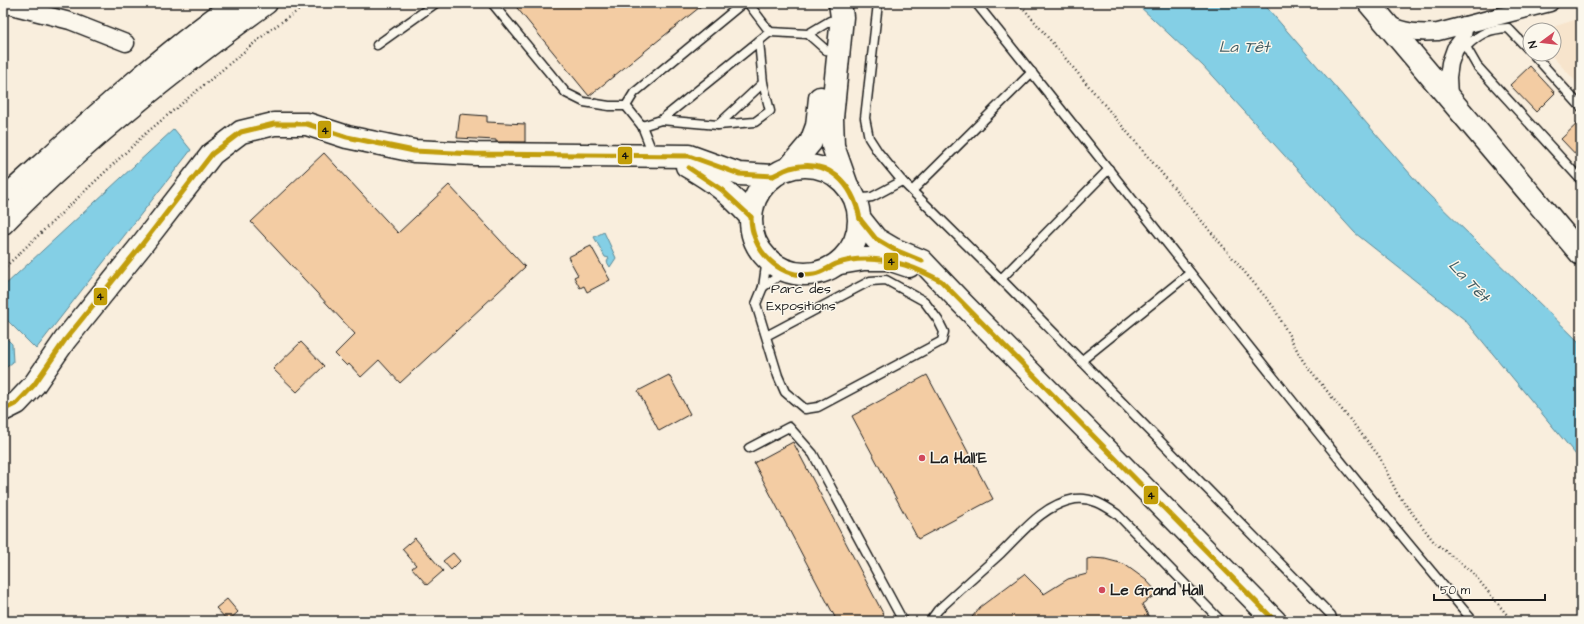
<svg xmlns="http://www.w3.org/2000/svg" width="1584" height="624" viewBox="0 0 1584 624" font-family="'Architects Daughter',sans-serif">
	<rect width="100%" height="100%" fill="#f9eedd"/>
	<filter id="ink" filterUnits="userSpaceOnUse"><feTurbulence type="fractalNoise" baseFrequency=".025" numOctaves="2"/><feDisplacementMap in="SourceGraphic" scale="8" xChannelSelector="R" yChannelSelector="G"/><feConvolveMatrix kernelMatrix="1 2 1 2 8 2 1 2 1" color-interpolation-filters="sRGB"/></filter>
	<g filter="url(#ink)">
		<path fill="#f7e4cc" d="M 1581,18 L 1581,87 L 1550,54 L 1554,54 L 1554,30 L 1543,30 Z"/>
		<g fill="#84cfe5" stroke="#5a8795">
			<path d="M 1136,3 L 1263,3 L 1424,190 L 1581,344 L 1581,461 L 1465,320 L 1355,233 L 1203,66 Z"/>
			<path d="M 174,129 L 191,150 L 36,349 L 3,316 L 3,287 Z"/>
			<path d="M 604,232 L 616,258 L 610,267 L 607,262 L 609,258 L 605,257 L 594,237 Z"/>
			<path d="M 3,335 L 12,344 L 13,362 L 3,370 Z"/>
		</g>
		<g fill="#f3cca3" stroke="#1c1c1c">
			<path d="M 513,3 L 705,3 L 589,96 Z"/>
			<path d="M 1530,66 L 1555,93 L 1536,112 L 1510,85 Z"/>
			<path d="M 460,114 L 487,116 L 487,122 L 525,124 L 525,142 L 496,142 L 496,140 L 457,138 Z"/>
			<path d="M 1581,120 L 1581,160 L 1561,139 Z"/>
			<path d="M 324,153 L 398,233 L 449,185 L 525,267 L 400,383 L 379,360 L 361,377 L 349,364 L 347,366 L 335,354 L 355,334 L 251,222 Z"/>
			<path d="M 591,246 L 610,280 L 587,292 L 584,286 L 580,288 L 574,277 L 578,275 L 568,257 Z"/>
			<path d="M 301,342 L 324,366 L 297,392 L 273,369 Z"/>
			<path d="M 669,375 L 690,414 L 659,431 L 638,391 Z"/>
			<path d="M 927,375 L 993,499 L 918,539 L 852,416 Z"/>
			<path d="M 793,442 L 887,621 L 837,621 L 754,463 Z"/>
			<path d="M 415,538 L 443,571 L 427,585 L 412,568 L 416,565 L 402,549 Z"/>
			<path d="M 453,553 L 460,561 L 451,570 L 443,561 Z"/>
			<path d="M 1092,558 L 1105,559 L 1124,564 L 1146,580 L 1158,593 L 1142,604 L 1151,621 L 969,621 L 980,607 L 1024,574 L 1044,594 L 1068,579 L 1087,574 L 1087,559 Z"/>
			<path d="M 227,599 L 238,612 L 228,621 L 216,608 Z"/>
		</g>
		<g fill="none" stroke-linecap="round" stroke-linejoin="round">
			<g stroke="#1c1c1c" stroke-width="11">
				<g id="service">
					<path d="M 492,3 L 566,93 L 584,102 L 609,106 L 626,106"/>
					<path d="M 878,3 L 865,118 L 869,138 L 878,152 L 902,181 L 1001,279 L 1331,615 L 1333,621"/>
					<path d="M 976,3 C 1142,209 1302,419 1473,621"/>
					<path d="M 770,32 L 808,34 L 830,21"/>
					<path d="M 808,34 L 826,50"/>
					<path d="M 1462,40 L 1477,66 L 1581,180"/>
					<path d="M 377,45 L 436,3"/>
					<path d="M 1467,46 C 1480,33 1490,29 1508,28 L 1530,51"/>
					<path d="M 1533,54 L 1581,107"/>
					<path d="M 626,106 L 634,93 L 743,3"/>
					<path d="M 626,106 L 642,126 L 653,154"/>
					<path d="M 661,120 L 718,125 L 763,83"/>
					<path d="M 718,125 L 755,122 L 770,111 L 763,83 L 759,41"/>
					<path d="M 642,126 L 661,120 L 770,32 L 748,3"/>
					<path d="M 913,190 L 1032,72"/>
					<path d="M 856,199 L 872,197 L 902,181"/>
					<path d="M 767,259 L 763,287 L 786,271"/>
					<path d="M 1001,279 L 1109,169"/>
					<path d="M 763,287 L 756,304 L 778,376 L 785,392 L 805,409 L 818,407 L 942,341 L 944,332 L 938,320 L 924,301 L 886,280 L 870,281 L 766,336"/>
					<path d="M 1081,361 L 1190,273"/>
					<path d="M 749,448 L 789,427 L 813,454 L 903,621"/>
					<path d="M 930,621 L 938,610 C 959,591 979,573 1000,554 C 1022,533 1042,505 1075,499 C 1091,497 1104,505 1117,514 L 1221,621"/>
				</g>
			</g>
			<g stroke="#1c1c1c" stroke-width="19">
				<g id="minor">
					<path d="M 3,4 L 70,21 L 126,43"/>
					<path d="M 1387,23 C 1402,33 1421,33 1438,32 L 1550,3"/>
					<path d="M 1449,97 L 1448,77 L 1450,63 L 1455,49 L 1462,40 L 1465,25"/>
				</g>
			</g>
			<g stroke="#1c1c1c" stroke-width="25">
				<g id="secondary">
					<path d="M 840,3 L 842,17 L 832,118 L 833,146 L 846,183"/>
					<circle cx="805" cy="220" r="54"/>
					<path d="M 687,166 C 715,182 729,193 751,217"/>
					<path d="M 789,168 L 811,142 L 817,126 L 820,98"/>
					<path d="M 14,190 C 86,125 157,59 236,3"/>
					<path d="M 860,219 L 876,239 L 893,249 L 922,261 L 962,303 L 1275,621"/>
					<path d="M 3,223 C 81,143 175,69 266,3"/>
					<path d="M 840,263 L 864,259 L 888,259 L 909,266"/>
					<path d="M 3,410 L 17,403 L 34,385 L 65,340 L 140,247 L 212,154 L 241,132 L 274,124 L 307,124 L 347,137 L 414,151 L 475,154 L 689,156 L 739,174 L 773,176"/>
				</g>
			</g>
			<g stroke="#1c1c1c" stroke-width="25">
				<path id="primary" d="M 1369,3 L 1581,254"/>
			</g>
			<g stroke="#1c1c1c" stroke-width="2.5" stroke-dasharray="1 3" stroke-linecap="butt">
				<path d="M 1019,3 L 1273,306 L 1303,361 L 1379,456 L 1397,493 L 1434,542 L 1472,572 L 1512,621"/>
				<path d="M 3,269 L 145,134 L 270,30 L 309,3"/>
			</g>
			<use href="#service" stroke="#fbf7ec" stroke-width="8"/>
			<use href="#minor" stroke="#fbf7ec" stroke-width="16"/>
			<use href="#secondary" stroke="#fbf7ec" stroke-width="22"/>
			<use href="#primary" stroke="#fbf7ec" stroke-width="22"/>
			<g stroke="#fbf7ec" stroke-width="8">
				<g id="bus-1">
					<path d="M 689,168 L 722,190 L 751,217"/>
					<path d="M 773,176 C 779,173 784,170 790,168 C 829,157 853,184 860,219"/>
					<path d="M 751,217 C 751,250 779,280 814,274 C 822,273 829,267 836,264 C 846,260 856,259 866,259 C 894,259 917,268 941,281 L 1275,621"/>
					<path d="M 860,219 L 876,239 L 893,249 L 922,261"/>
					<path d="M 3,410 L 17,403 L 34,385 L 65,340 L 140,247 L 212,154 L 241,132 L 274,124 L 307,124 L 347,137 L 414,151 L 475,154 L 689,156 L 739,174 L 773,176"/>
				</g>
			</g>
			<use href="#bus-1" stroke="#c29e07" stroke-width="5"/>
		</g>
	</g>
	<circle fill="#1c1c1c" stroke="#fbf7ec" stroke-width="1.5" cx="801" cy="275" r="3.5"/>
	<g fill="#d1495b" stroke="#fbf7ec" stroke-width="1.5">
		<circle cx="922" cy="458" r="4"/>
		<circle cx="1102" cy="590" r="4"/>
	</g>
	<g text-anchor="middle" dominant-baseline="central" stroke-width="3" stroke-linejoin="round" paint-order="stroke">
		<g font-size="14" fill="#1c1c1c" stroke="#fbf7ec">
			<text x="801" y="289">Parc des<tspan x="801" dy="17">Expositions</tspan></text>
		</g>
		<g font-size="15" font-weight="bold" fill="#1c1c1c" stroke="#fbf7ec" text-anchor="start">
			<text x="930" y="458">La Hall'E</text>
			<text x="1110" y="590">Le Grand Hall</text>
		</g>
		<g font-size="16" font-style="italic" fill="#405b62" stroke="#fbf7ec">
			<text x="1244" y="47">La Têt</text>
			<text transform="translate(1469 281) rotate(47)">La Têt</text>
		</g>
	</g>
	<g stroke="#fbf7ec" stroke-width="1.5">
		<rect x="317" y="120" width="15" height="19" rx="4" fill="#c29e07"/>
		<rect x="617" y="146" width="16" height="19" rx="4" fill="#c29e07"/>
		<rect x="883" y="252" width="16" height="19" rx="4" fill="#c29e07"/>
		<rect x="93" y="287" width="15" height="19" rx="4" fill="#c29e07"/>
		<rect x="1143" y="485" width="16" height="20" rx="4" fill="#c29e07"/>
	</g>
	<g font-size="11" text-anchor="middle" font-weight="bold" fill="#111">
		<text x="325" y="134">4</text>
		<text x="625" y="159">4</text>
		<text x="891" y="265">4</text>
		<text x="100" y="300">4</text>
		<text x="1151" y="499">4</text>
	</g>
	<rect width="1584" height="624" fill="none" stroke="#fbf7ec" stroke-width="16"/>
	<rect x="8" y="8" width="1568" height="608" fill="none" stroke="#1c1c1c" stroke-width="1.5" filter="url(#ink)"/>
	<g transform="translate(1542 42) rotate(255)"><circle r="19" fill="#fbf7ec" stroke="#a29f99"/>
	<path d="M0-3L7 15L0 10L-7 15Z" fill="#d1495b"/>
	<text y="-6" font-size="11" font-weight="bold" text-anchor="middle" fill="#1c1c1c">N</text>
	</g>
	<path d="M1434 594v6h111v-6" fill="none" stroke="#1c1c1c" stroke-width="2"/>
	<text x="1440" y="594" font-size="12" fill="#1c1c1c" stroke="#fbf7ec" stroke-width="3" paint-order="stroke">50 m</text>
</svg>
